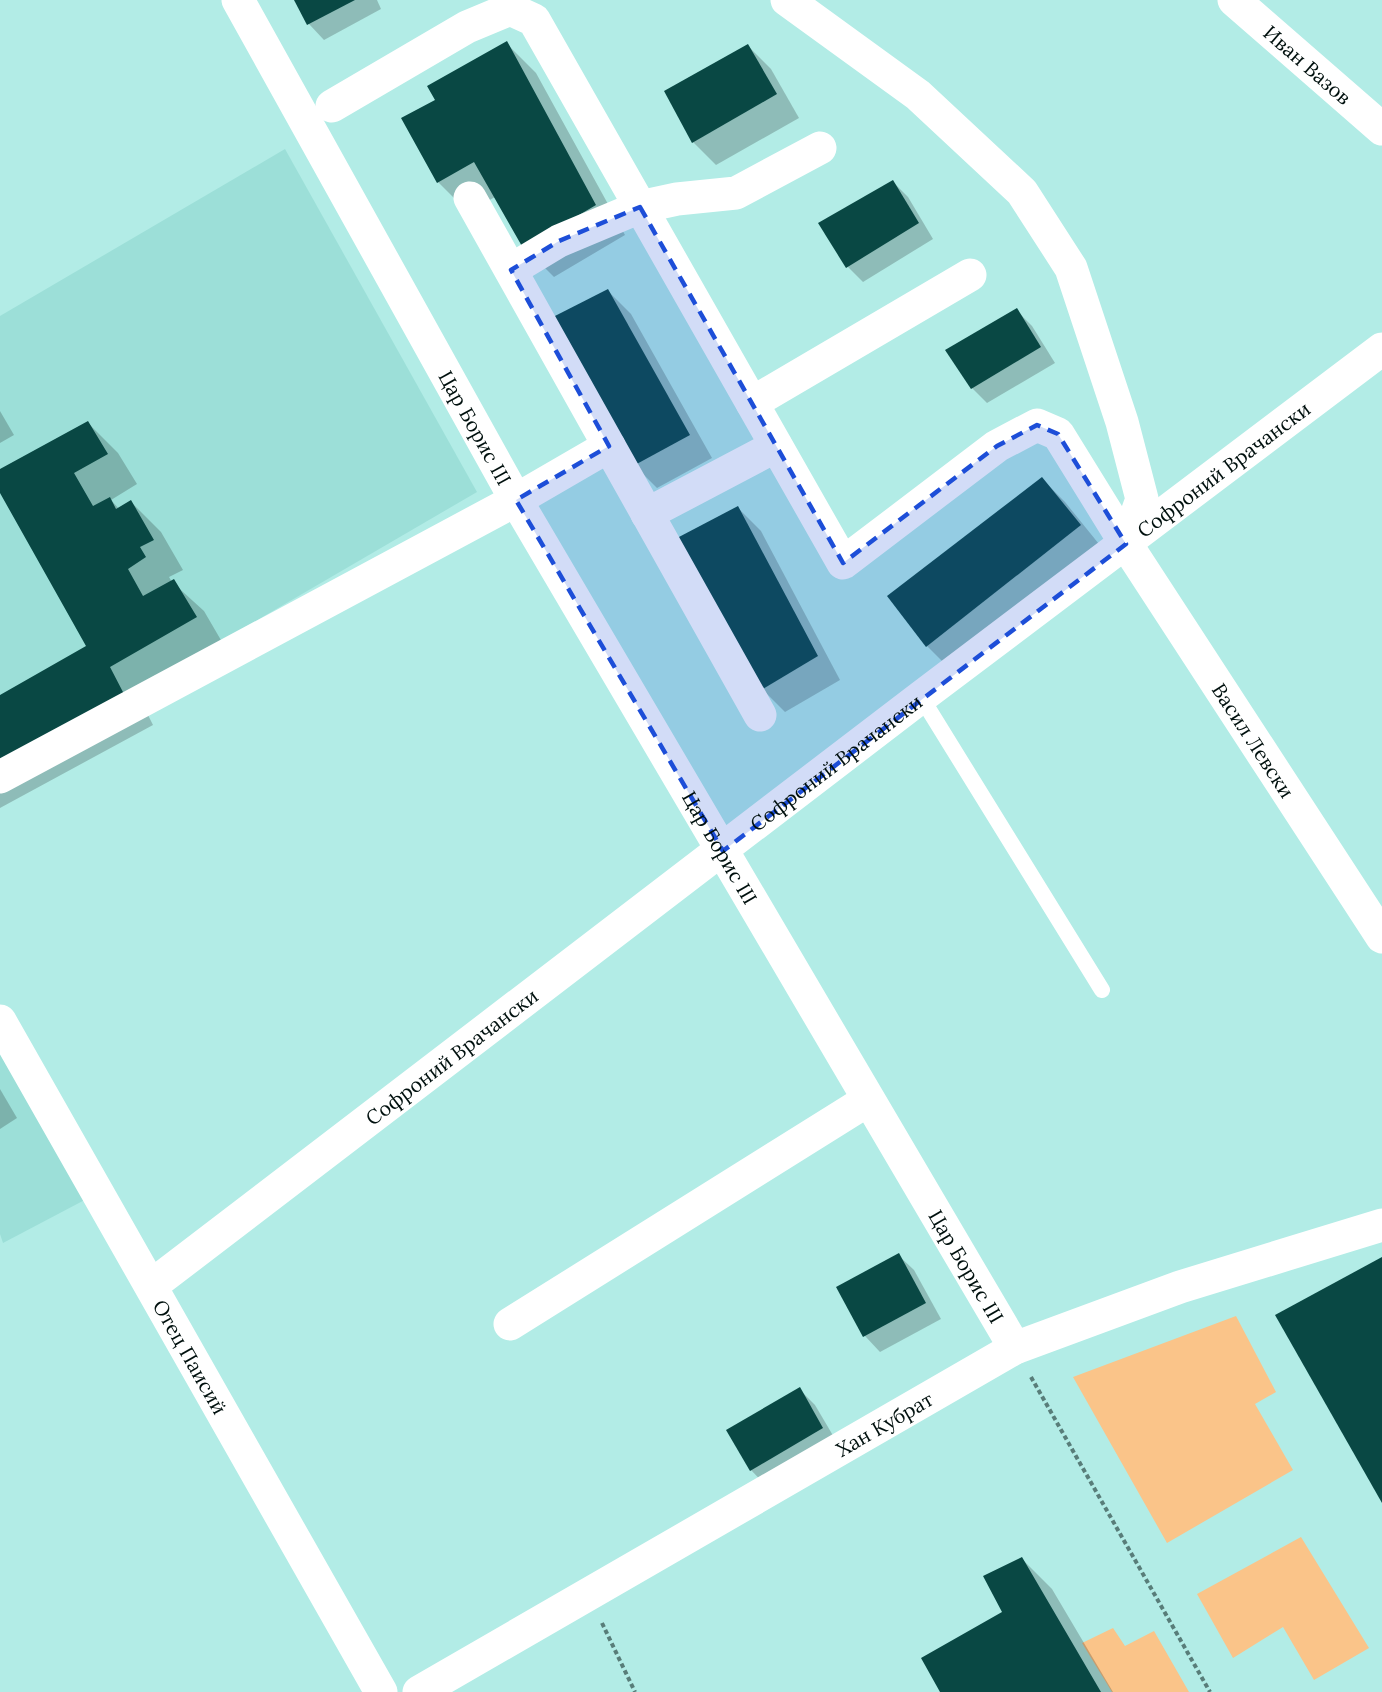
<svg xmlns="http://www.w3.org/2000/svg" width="1382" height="1692" viewBox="0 0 1382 1692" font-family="Lora,serif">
	<rect width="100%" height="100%" fill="#b2ece6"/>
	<g fill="#9cdfd8">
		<path d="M 285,149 L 477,492 L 0,770 L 0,316 Z"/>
		<path d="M 0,1021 L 96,1194 L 3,1243 L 0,1234 Z"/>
	</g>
	<g fill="#fac489">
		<path d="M 1236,1316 L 1276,1392 L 1255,1404 L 1293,1470 L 1167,1543 L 1073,1377 Z"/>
		<path d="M 1301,1537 L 1369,1648 L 1314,1680 L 1283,1627 L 1233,1658 L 1197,1594 Z"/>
		<path d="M 1113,1628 L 1125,1646 L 1154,1631 L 1189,1692 L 1112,1692 L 1082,1643 Z"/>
	</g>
	<g fill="#0003">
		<path d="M 296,0 L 377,0 L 381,9 L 324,40 L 309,24 Z"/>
		<path d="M 506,43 L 536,73 L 625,235 L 554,277 L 524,247 L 495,197 L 468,212 L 438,182 Z"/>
		<path d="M 748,46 L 771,69 L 799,118 L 716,165 L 693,142 Z"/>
		<path d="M 893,182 L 908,197 L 933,239 L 863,282 L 848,267 Z"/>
		<path d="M 608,291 L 631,314 L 712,458 L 657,488 L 634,465 Z"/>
		<path d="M 1016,310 L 1032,326 L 1055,363 L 987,403 L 972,388 Z"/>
		<path d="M 0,411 L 14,435 L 0,443 Z"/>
		<path d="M 88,423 L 118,453 L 137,484 L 111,500 L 119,509 L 131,502 L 161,532 L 183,570 L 169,577 L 172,582 L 204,611 L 225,647 L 139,697 L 153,725 L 0,808 L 0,697 L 88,646 L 0,490 L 0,473 Z"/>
		<path d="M 1042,479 L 1065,502 L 1103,549 L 950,669 L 927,646 Z"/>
		<path d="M 738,508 L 761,531 L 840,680 L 785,712 L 762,689 Z"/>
		<path d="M 0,1089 L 17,1118 L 0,1129 Z"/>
		<path d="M 898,1255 L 914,1270 L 941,1319 L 880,1352 L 865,1336 L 838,1288 Z"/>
		<path d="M 799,1389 L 815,1405 L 838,1444 L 766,1486 L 751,1470 Z"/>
		<path d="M 1022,1559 L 1052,1589 L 1113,1692 L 942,1692 L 1004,1613 Z"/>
	</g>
	<g fill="#094844">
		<path d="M 294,0 L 355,0 L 307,25 Z"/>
		<path d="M 507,41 L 596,205 L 523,248 L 474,162 L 437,183 L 401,118 L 435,100 L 427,86 Z"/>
		<path d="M 748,44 L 777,94 L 692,143 L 664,91 Z"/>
		<path d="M 893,180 L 919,223 L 846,268 L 818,223 Z"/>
		<path d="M 608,289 L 690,435 L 633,466 L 551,318 Z"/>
		<path d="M 1017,308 L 1041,347 L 971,389 L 945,350 Z"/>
		<path d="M 88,421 L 108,454 L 74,473 L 93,506 L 110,497 L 116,509 L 131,500 L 154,540 L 140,547 L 146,557 L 128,569 L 143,596 L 174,579 L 197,617 L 110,667 L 124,694 L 0,763 L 0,695 L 86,646 L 0,493 L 0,469 Z"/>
		<path d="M 1042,477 L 1081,525 L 926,647 L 887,596 Z"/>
		<path d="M 738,506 L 818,656 L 761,690 L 677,538 Z"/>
		<path d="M 899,1253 L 926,1303 L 863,1337 L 836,1287 Z"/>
		<path d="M 1382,1257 L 1382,1503 L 1275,1315 Z"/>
		<path d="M 800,1387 L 823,1428 L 750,1471 L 726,1430 Z"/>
		<path d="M 1022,1557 L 1101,1692 L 940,1692 L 921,1658 L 1002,1612 L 983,1576 Z"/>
	</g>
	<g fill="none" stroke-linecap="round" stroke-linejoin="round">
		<g stroke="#587d79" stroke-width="4" stroke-dasharray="4.5 3" stroke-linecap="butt">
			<path d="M 1031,1377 L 1210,1692"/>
			<path d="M 602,1623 L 635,1692"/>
		</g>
		<path stroke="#fff" stroke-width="16" d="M 921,697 L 1102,990"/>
		<g stroke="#fff" stroke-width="33">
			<path id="s1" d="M 238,0 L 516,500 L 1015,1348"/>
			<path d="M 787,0 L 918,95 L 1022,192 L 1071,268 L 1122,422 L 1142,499 L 1126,544"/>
			<path id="s2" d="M 1234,0 L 1382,129"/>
			<path id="s3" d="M 332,106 L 467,27 L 510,9 L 534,20 L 843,563 L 997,446 L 1037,425 L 1058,434 L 1126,544 L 1382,937"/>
			<path d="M 470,198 L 760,715"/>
			<path d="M 511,270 L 559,241 L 640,207 L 677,199 L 736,193 L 820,148"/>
			<path d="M 752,403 L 970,275"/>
			<path d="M 647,514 L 776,446"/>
			<path d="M 0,777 L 516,500 L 609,446"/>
			<path id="s4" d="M 0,1021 L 381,1692"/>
			<path id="s5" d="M 151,1286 L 921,697 L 1382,349"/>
			<path d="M 510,1324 L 868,1100"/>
			<path id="s6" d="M 419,1692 L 1015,1348 L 1180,1287 L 1382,1225"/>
		</g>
	</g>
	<path fill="#1d4ed8" fill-opacity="0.2" stroke="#1d4ed8" stroke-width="4.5" stroke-dasharray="12 8" stroke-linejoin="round" d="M 640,207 L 843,563 L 997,446 L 1037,425 L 1058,434 L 1126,544 L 723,851 L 516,500 L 609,446 L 511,270 L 559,241 Z"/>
	<g text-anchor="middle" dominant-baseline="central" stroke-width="6" stroke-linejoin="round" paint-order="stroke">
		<g font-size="20" fill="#00100e" stroke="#b2ece6">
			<text stroke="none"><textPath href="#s2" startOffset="98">Иван Вазов</textPath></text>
			<text stroke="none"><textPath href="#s1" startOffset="489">Цар Борис III</textPath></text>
			<text stroke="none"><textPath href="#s5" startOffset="1348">Софроний Врачански</textPath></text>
			<text stroke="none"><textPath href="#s3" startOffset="1479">Васил Левски</textPath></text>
			<text stroke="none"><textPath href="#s5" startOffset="862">Софроний Врачански</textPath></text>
			<text stroke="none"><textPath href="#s1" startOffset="975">Цар Борис III</textPath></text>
			<text stroke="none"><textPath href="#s5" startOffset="378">Софроний Врачански</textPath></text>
			<text stroke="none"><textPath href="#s1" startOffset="1461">Цар Борис III</textPath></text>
			<text stroke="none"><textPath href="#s4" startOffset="386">Отец Паисий</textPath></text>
			<text stroke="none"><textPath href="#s6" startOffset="537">Хан Кубрат</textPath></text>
		</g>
	</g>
</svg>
